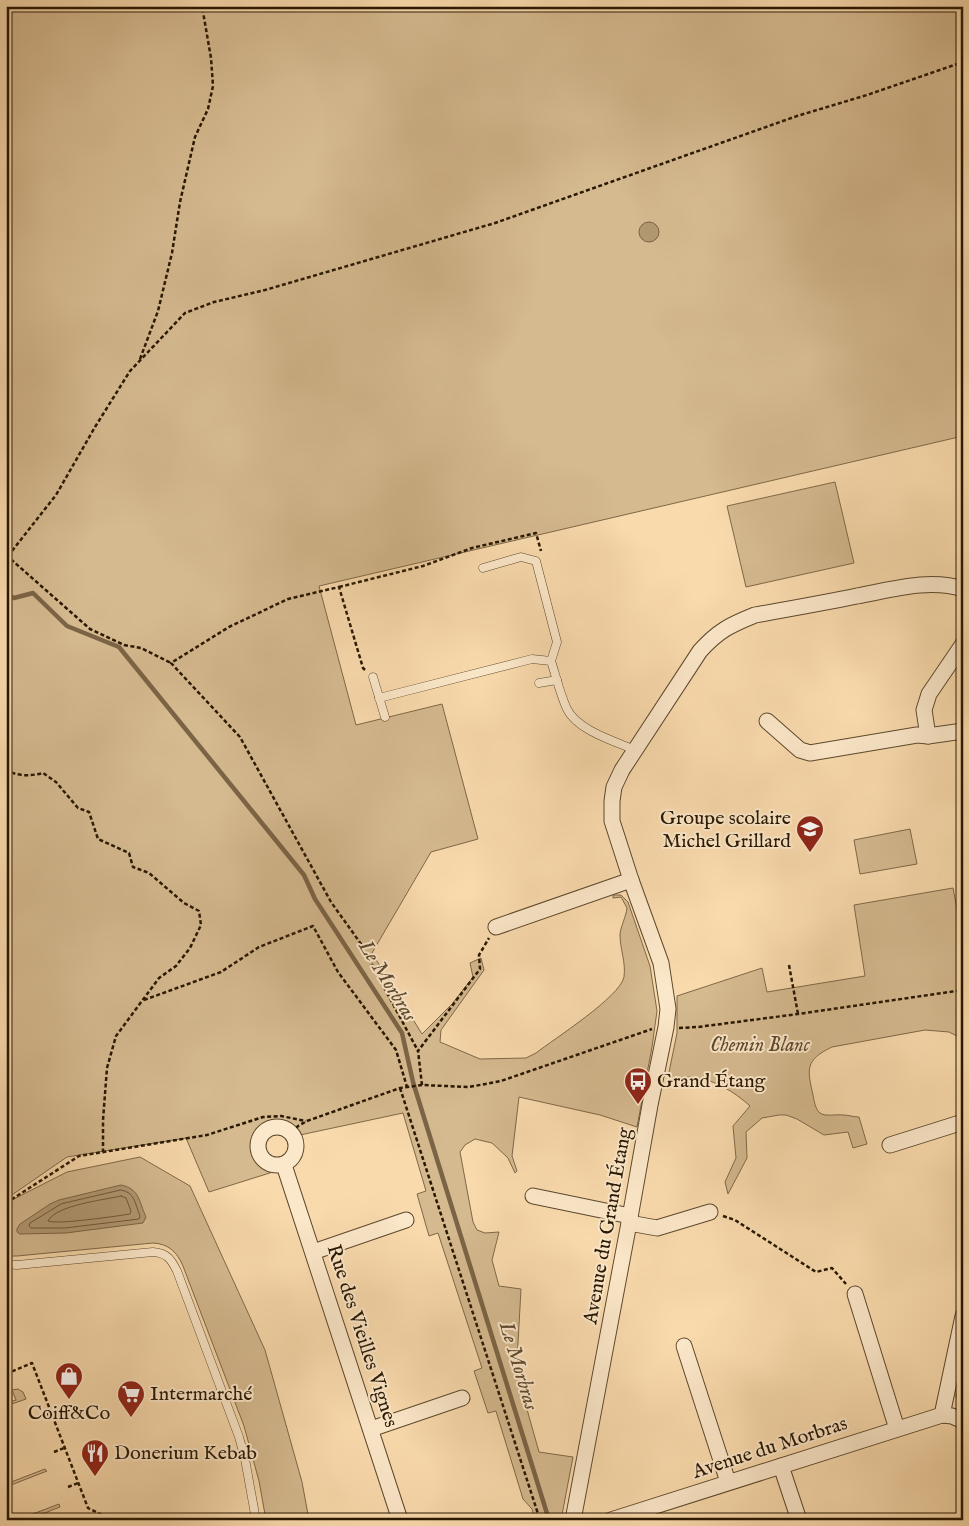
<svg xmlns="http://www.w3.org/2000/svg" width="969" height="1526" viewBox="0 0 969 1526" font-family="'IM FELL English',serif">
	<rect width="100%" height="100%" fill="#f9daac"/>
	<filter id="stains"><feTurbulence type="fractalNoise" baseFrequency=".004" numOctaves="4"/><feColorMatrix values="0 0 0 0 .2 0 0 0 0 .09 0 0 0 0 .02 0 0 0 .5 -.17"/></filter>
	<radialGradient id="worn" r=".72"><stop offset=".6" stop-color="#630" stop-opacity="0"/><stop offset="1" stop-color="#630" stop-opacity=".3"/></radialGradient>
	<g fill="#d5b98f" stroke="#7e6848">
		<path d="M 6,6 L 963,6 L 963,436 L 319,586 L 356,725 L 442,704 L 478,839 L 431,852 L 372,953 L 422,1034 L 452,1004 L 473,977 L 470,963 L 481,958 L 484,970 L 441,1030 L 440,1042 L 480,1059 L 526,1058 L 536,1053 C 554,1039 620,997 624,977 C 626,962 620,949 620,935 C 620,928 626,917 627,908 L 621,897 L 613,898 L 613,895 L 621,895 L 628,902 L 650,966 L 657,1011 L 652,1047 L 637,1127 L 600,1115 L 519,1097 L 512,1156 L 517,1171 L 515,1173 L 508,1158 L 492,1143 L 475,1139 L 465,1145 L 460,1152 L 473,1222 L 477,1230 L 485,1233 L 499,1232 L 492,1260 L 499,1286 L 521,1289 L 517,1361 L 522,1371 L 521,1388 L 539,1452 L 573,1457 L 561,1520 L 535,1520 L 532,1509 L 523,1499 L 496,1411 L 488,1413 L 474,1371 L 482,1368 L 438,1233 L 429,1236 L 417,1194 L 426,1191 L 403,1113 L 300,1135 C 284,1103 237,1130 254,1159 C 259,1166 264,1170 273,1172 L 209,1192 L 186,1138 L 67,1157 L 6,1199 Z"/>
		<path d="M 835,482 L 854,563 L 746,587 L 727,506 Z"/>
		<path d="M 910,829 L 917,864 L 860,874 L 854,840 Z"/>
		<path d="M 953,888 L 963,941 L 963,1039 L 949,1032 L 925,1030 L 832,1047 C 805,1060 807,1069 813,1095 C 814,1100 815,1109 820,1113 C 825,1117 837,1114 843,1115 C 849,1115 853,1117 859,1117 L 867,1144 L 853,1148 L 848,1132 L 824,1135 L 797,1119 L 786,1115 L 779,1115 L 762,1118 L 746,1132 L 747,1158 L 728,1194 L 725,1182 L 736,1158 L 733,1126 L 750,1106 C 735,1092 713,1079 693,1077 C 685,1077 676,1078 668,1077 L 677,1033 L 677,996 L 762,968 L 767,992 L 865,976 L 854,905 Z"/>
		<path d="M 140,1157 L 190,1186 L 265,1350 L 302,1482 L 309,1520 L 266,1520 L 259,1481 L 244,1426 L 183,1266 C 177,1252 169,1244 153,1243 L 17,1256 L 6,1256 L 6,1203 L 67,1172 Z"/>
		<path d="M 963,1367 L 963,1406 L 956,1397 Z"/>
		<path d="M 18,1389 L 23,1392 L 26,1399 L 6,1406 L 6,1403 L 16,1400 L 12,1390 Z"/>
		<path d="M 45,1469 L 47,1471 L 6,1487 L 6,1484 Z"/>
		<path d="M 59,1504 L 60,1507 C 46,1512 32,1520 17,1520 Z"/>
	</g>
	<g fill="#b29872" stroke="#7b6445">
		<circle cx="649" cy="232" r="10"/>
		<path d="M 121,1185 C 140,1189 139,1202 146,1217 L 143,1223 L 66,1233 L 20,1234 L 17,1232 L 17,1229 L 20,1224 L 50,1204 L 59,1200 Z"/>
	</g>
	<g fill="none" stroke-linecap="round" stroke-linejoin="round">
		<g stroke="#6d583a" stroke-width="1">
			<path d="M 121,1190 C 135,1192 135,1204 140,1216 L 139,1219 L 65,1228 L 31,1228 L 29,1226 L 30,1223 L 61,1204 Z"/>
			<path d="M 121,1196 L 126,1198 L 131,1211 L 130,1214 C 117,1216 57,1225 48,1221 C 56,1205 104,1200 121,1196 Z"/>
		</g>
		<path stroke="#7b6445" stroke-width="4.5" d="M 6,594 L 14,598 L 33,593 L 67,626 L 119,647 L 304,875 L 315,899 L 402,1033 L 413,1082 L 549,1520"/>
		<g stroke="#5c482c" stroke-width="9">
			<g id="lane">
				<path d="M 483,568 L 521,557 L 536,561 L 557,642 L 551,661"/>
				<path d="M 373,677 L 385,717"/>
				<path d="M 539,683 L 557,680"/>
				<path d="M 379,698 L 532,659 L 551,661 C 556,676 560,694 567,709 C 577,730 614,741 635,750"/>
				<path d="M 6,1264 L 17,1265 L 153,1252 C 167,1253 171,1259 177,1271 L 239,1437 L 245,1459 L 256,1520"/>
			</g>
		</g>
		<g stroke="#5c482c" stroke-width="17">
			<g id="street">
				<path d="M 767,721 L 800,750 L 810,753 L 917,735 L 928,736 L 963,731"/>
				<path d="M 928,736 L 924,710 L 929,694 L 963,644"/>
				<path d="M 496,927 L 631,880"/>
				<circle cx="277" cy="1146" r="19"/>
				<path d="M 890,1145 L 963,1122"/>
				<path d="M 284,1165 L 400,1520"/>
				<path d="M 533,1196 L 630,1216"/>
				<path d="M 629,1223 L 657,1228 L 710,1212"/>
				<path d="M 313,1252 L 406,1220"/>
				<path d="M 855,1294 L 897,1429"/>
				<path d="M 684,1346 L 728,1482"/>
				<path d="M 942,1415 L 963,1316"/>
				<path d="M 371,1429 L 462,1398"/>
				<path d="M 781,1466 L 799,1520"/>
				<path d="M 573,1520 L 629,1223 L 650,1105 L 666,1027 L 668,1009 L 661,963 L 631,880 L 612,821 L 612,801 L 614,787 L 622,770 L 700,651 C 718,631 730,625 755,615 C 789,609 823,603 857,596 C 891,590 929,578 963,589"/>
				<path d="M 611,1520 L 942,1415 L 952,1416 L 963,1421"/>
			</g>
		</g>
		<g stroke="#281702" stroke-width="2.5" stroke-dasharray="4 2.5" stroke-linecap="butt">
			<path d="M 140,359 L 158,311 L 172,253 L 180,202 L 195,137 L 208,109 L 213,86 L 211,58 L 202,6"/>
			<path d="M 6,555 L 90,629 L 124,645 L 141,648 L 171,663"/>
			<path d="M 8,556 L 56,495 L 95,427 L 130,371 L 185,313 L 214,302 L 265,290 L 495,223 L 797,116 L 867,95 L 963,62"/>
			<path d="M 339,587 L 423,566 L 472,548 L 536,533 L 541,551"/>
			<path d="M 365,670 L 363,668 L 339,587 L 288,599 L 229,627 L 171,663 L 240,737 L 331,902 L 361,944 L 418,1051"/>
			<path d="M 6,769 C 16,777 31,776 43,773 L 56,782 L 78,808 L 89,812 L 98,839 L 129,853 L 133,867 L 149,873 L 184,903 L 199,911 L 201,925 L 190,948 L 176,966 L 159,978 L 116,1036 L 107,1068 L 103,1120 L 103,1152"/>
			<path d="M 789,965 L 798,1014"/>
			<path d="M 144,1000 L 221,972 L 259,947 L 313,926 L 338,972 L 396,1050 L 407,1087"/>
			<path d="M 679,1028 L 698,1027 L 798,1014 L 963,990"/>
			<path d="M 422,1085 L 418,1051 L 480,969 L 479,955 L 489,938"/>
			<path d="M 400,1088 L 540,1520"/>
			<path d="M 292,1133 L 298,1126 L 307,1121 L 400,1088 L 422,1085 L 469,1087 L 501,1081 L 652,1029"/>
			<path d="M 6,1203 L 79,1156 L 207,1135 L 263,1117 L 281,1116 L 306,1121"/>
			<path d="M 723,1216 L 735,1220 L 816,1272 L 832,1268 L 846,1284"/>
			<path d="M 6,1374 L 32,1363 L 88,1508 L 112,1520"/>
			<path d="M 41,1417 L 51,1413"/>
			<path d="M 54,1452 L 64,1448"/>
			<path d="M 68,1487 L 78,1483"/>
		</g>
		<use href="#lane" stroke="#fbe7c9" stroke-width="8"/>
		<use href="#street" stroke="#fbe7c9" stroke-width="15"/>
	</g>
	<defs>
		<g id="school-pin" transform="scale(1.4375)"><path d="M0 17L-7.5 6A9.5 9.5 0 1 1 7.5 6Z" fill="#8f2418" stroke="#fbe7c9"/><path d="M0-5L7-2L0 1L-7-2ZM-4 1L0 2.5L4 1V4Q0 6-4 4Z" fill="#fff"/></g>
		<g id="bus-pin" transform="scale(1.4375)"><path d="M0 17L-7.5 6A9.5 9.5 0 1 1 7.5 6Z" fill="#8f2418" stroke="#fbe7c9"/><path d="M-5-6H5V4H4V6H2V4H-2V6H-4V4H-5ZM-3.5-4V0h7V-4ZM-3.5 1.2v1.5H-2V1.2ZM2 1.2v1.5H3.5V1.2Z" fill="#fff"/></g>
		<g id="shop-pin" transform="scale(1.4375)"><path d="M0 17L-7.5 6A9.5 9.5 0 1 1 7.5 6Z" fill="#8f2418" stroke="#fbe7c9"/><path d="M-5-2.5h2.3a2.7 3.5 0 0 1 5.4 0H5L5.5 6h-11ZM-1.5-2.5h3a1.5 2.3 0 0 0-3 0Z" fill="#fff"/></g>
		<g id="supermarket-pin" transform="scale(1.4375)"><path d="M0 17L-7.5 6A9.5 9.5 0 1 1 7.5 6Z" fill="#8f2418" stroke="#fbe7c9"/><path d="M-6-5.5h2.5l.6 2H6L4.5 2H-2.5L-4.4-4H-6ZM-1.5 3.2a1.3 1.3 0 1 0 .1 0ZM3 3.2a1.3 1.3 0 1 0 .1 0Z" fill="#fff"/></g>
		<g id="restaurant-pin" transform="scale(1.4375)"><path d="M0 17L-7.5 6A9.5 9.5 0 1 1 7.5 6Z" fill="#8f2418" stroke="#fbe7c9"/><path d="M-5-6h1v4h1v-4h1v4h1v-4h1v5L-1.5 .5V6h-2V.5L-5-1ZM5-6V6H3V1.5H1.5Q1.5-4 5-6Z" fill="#fff"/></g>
	</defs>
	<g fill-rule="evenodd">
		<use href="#school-pin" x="810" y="829"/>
		<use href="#bus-pin" x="638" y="1081"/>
		<use href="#shop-pin" x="69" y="1376"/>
		<use href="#supermarket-pin" x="131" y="1394"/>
		<use href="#restaurant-pin" x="95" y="1453"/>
	</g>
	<g text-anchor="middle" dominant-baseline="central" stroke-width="4" stroke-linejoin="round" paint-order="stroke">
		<g font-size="20" fill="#281702" stroke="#fbe7c9" text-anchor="start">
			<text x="791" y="818" text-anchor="end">Groupe scolaire<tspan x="791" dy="23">Michel Grillard</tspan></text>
			<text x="657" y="1081">Grand Étang</text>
			<text x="150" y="1394">Intermarché</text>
			<text x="69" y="1413" text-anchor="middle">Coiff&amp;Co</text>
			<text x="114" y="1453">Donerium Kebab</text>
		</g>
		<g font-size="20" font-style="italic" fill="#5c482c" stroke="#fbe7c9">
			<text x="760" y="1045">Chemin Blanc</text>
		</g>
		<g font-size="20" fill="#281702" stroke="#fbe7c9">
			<text transform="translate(608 1226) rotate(-80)">Avenue du Grand Étang</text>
			<text transform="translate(362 1336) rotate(72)">Rue des Vieilles Vignes</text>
			<text transform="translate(770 1448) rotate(-18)">Avenue du Morbras</text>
		</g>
		<g font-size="21" font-style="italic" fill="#5f4b2f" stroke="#fbe7c9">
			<text transform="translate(387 981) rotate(58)">Le Morbras</text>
			<text transform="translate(518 1366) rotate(73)">Le Morbras</text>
		</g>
	</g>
	<rect width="969" height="1526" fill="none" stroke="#f9daac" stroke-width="25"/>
	<rect x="8" y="8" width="954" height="1511" fill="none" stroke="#281702" stroke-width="2.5"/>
	<rect x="12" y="12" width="944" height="1501" fill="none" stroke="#281702"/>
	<rect width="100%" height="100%" filter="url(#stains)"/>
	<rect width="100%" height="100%" fill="url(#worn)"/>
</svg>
